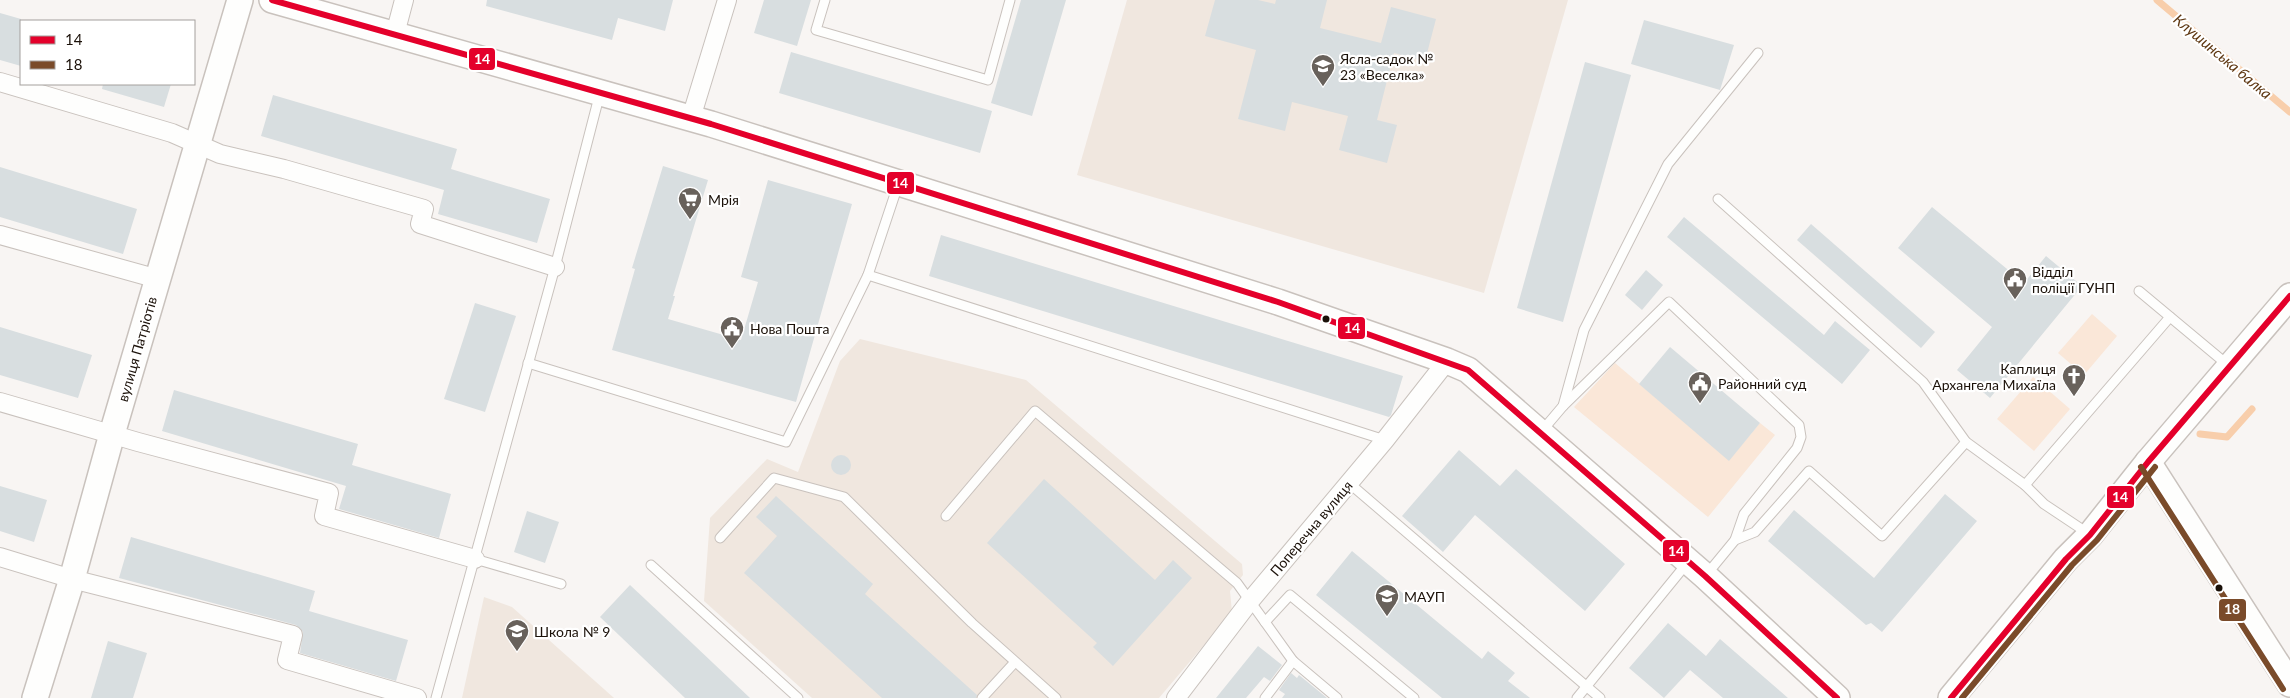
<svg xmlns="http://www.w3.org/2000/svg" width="2290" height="698" viewBox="0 0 2290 698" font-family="Lato,sans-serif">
	<rect width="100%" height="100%" fill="#f8f5f3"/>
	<g fill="#f0e7df">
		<path d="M 1127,0 L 1568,0 L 1484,293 L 1077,175 Z"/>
		<path d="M 860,339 L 1026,380 L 1242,564 L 1243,575 L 1230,591 L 1232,612 L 1159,698 L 812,698 L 704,601 L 710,518 L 767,459 L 798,472 L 840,361 Z"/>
		<path d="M 484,597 L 512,607 L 614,698 L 462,698 Z"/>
	</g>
	<g fill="#fae7d8">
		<path d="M 2092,314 L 2117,336 L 2084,375 L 2058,353 Z"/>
		<path d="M 1615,363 L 1729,460 L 1760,423 L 1775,435 L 1708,517 L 1574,407 Z"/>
		<path d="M 2033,377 L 2070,409 L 2034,451 L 1997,419 Z"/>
	</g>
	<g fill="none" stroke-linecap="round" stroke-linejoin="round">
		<g stroke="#f8ceab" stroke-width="7">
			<path d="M 2157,0 L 2290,112"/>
			<path d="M 2200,434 L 2227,437 L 2252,409"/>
		</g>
	</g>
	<g fill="#d8dee0">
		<path d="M 487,0 L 673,0 L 665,31 L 618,18 L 612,40 L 486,6 Z"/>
		<path d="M 764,0 L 811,0 L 797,46 L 754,33 Z"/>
		<path d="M 1021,0 L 1066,0 L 1032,116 L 991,103 Z"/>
		<path d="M 1215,0 L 1258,0 L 1275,4 L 1276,0 L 1327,0 L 1320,28 L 1381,43 L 1391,7 L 1436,19 L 1425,61 L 1394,53 L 1377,120 L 1397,125 L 1387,163 L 1339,150 L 1348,116 L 1292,102 L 1285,131 L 1238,119 L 1256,50 L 1205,36 Z"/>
		<path d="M 0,13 L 21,19 L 21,66 L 0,60 Z"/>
		<path d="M 1644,20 L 1734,45 L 1720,90 L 1631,64 Z"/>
		<path d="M 791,52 L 992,111 L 980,153 L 779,93 Z"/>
		<path d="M 1585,62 L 1631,75 L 1563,322 L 1517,308 Z"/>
		<path d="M 103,84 L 171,84 L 164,107 L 102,89 Z"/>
		<path d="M 273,95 L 457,149 L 451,169 L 550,199 L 537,243 L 438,214 L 444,190 L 261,136 Z"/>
		<path d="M 663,166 L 708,180 L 673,296 L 675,296 L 668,319 L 741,340 L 758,282 L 741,277 L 768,180 L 852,204 L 796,402 L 612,350 L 635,269 L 632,268 Z"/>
		<path d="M 0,167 L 137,209 L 123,254 L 0,217 Z"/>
		<path d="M 1932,207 L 2024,283 L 2046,256 L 2082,286 L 1990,398 L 1957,370 L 1992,327 L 1898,248 Z"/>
		<path d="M 1684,217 L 1824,335 L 1835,321 L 1870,350 L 1842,384 L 1667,237 Z"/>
		<path d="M 1811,224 L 1935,332 L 1921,348 L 1797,240 Z"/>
		<path d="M 941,235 L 1403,376 L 1391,415 L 1389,417 L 929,276 Z"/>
		<path d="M 1646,270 L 1663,285 L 1642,310 L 1625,295 Z"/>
		<path d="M 475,303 L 516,316 L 485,412 L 444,399 Z"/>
		<path d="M 0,327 L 92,355 L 78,398 L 0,375 Z"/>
		<path d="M 1670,347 L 1760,423 L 1729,461 L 1639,384 Z"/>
		<path d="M 174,390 L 358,444 L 352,465 L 451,494 L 439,538 L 339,509 L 346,486 L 162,431 Z"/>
		<path d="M 1459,450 L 1500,486 L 1516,469 L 1625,564 L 1585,611 L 1475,515 L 1443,552 L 1402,516 Z"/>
		<circle cx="841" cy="465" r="10"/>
		<path d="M 1044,479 L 1155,580 L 1173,560 L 1192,578 L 1113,666 L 1093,647 L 1097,643 L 987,543 Z"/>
		<path d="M 0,486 L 47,500 L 34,542 L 0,531 Z"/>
		<path d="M 1945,494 L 1977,521 L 1882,632 L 1871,623 L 1866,625 L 1768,541 L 1794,510 L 1874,578 Z"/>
		<path d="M 776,496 L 873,584 L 865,594 L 977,695 L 976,698 L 882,698 L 744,573 L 777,536 L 756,517 Z"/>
		<path d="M 527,511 L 559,522 L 545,563 L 514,552 Z"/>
		<path d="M 131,537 L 315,591 L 309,611 L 408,640 L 396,681 L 300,653 L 303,632 L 296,625 L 119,578 Z"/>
		<path d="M 1352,551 L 1482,659 L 1488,651 L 1515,673 L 1508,681 L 1530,698 L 1442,698 L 1381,648 L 1316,595 Z"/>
		<path d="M 630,585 L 694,645 L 750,698 L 685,698 L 600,617 Z"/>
		<path d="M 1668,623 L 1706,656 L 1720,639 L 1788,698 L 1723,698 L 1690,670 L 1664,698 L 1629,668 Z"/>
		<path d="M 108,641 L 147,653 L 133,698 L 91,698 Z"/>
		<path d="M 1258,646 L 1282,665 L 1270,681 L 1264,677 L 1246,698 L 1216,698 Z"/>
		<path d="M 1291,673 L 1297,678 L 1299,675 L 1327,698 L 1282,698 L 1285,694 L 1279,690 Z"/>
	</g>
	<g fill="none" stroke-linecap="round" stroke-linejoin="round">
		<g stroke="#c9c2bd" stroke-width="11">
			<g id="lane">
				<path d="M 825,0 L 816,30 L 988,80 L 1010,0"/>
				<path d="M 1718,199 L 1923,382 L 1966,442 L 2025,485 L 2044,504 L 2089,534"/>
				<path d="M 868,275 L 1385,440"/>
				<path d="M 2139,291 L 2229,366"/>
				<path d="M 528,363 L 786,442 L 868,275 L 898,185"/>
				<path d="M 1563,406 L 1669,302 L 1799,425 L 1801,437 L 1797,448 L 1744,514 L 1735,540"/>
				<path d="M 1541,432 L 1563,406 L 1584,330 L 1668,164 L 1758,53"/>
				<path d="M 1349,483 L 1600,698"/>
				<path d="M 2025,485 L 2170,317"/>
				<path d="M 946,516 L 1035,411 L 1237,583 L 1293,661 L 1337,698"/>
				<path d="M 720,538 L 774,478 L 844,497 L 972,623 L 1056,698"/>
				<path d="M 475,559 L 561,584"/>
				<path d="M 651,565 L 798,698"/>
				<path d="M 1707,574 L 1735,540 L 1755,532 L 1809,471 L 1882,536 L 1966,442"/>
				<path d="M 1265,622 L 1290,595 L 1414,698"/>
				<path d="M 436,698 L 555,267 L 600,93"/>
				<path d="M 982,698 L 1015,662"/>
				<path d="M 1265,698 L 1293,661"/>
				<path d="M 1577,698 L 1688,562"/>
			</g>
		</g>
		<g stroke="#c9c2bd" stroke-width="20">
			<g id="street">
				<path d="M 395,34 L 404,0"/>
				<path d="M 0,82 L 172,133 L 220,154 L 284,169 L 424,209 L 420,224 L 555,267"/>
				<path d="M 691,118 L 727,0"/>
				<path d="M 0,235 L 158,279"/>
				<path d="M 0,402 L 138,442 L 329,493 L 324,516 L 475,559"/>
				<path d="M 0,557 L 72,579 L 293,635 L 287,660 L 417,698"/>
				<path d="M 1176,698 L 1250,601 L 1385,440 L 1447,361"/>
			</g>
		</g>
		<g stroke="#c9c2bd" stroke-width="28">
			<g id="secondary">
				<path d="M 272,0 L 711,124 L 1278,302 L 1447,361 L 1468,370 L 1705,576 L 1837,698"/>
				<path d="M 2148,462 L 2290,684"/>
				<path d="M 35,698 L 72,579 L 112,434 L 240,0"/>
				<path d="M 1951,698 L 2066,559 L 2090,535 L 2148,462 L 2290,296"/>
			</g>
		</g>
		<use href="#lane" stroke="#fefefd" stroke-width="9"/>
		<use href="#street" stroke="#fefefd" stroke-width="18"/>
		<use href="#secondary" stroke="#fefefd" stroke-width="25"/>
		<g stroke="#fff" stroke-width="10">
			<g id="bus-1">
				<path d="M 272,0 L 711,124 L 1278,302 L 1468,370 L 1705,576 L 1837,698"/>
				<path d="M 1951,698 L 2066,559 L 2090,535 L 2148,462 L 2290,296"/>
			</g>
		</g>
		<g stroke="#fff" stroke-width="10">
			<g id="bus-2">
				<path d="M 2141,467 L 2283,689"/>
				<path d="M 1962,698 L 2072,565 L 2097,540 L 2155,467"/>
			</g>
		</g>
		<use href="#bus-1" stroke="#e4002b" stroke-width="6"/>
		<use href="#bus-2" stroke="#7a4b2a" stroke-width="6"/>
	</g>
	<defs>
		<g id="school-pin" transform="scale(1.25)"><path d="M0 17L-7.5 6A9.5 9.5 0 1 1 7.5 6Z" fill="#68615b" stroke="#fff"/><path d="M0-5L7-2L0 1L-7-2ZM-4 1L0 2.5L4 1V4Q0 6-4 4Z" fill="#fff"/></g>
		<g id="supermarket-pin" transform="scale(1.25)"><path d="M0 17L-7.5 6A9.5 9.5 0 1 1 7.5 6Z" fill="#68615b" stroke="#fff"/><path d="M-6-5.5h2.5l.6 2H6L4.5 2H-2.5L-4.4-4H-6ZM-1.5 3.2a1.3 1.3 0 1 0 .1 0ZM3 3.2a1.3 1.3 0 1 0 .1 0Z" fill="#fff"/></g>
		<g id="civic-pin" transform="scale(1.25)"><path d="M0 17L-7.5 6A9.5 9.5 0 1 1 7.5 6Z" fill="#68615b" stroke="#fff"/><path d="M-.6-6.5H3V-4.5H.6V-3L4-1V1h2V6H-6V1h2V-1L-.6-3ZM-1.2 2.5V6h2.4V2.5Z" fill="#fff"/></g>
		<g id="church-pin" transform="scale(1.25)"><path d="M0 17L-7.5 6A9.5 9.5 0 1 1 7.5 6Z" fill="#68615b" stroke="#fff"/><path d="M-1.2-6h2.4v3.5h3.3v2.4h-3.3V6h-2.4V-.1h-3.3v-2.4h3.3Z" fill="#fff"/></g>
		<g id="university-pin" transform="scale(1.25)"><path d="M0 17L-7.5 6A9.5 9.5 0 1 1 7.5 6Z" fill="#68615b" stroke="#fff"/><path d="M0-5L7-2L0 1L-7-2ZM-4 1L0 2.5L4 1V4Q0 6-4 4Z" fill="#fff"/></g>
	</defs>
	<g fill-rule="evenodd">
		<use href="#school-pin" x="1323" y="66"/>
		<use href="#supermarket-pin" x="690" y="199"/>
		<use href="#civic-pin" x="2015" y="279"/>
		<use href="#civic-pin" x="732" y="328"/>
		<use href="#church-pin" x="2074" y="376"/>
		<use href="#civic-pin" x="1700" y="383"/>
		<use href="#university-pin" x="1387" y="596"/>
		<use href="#school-pin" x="517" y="631"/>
	</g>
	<g fill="#1b1109" stroke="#fff" stroke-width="2">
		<circle cx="1326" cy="319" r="4.5"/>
		<circle cx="2219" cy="588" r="4.5"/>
	</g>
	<g text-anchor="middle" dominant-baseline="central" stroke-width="4.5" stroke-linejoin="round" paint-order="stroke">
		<g font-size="14" fill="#1b1109" stroke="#fff" text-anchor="start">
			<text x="1340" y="58">Ясла-садок №<tspan x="1340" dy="16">23 «Веселка»</tspan></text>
			<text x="708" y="199">Мрія</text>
			<text x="2032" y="271">Відділ<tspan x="2032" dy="16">поліції ГУНП</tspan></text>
			<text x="750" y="328">Нова Пошта</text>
			<text x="2056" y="368" text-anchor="end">Каплиця<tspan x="2056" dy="16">Архангела Михаїла</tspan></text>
			<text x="1718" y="383">Районний суд</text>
			<text x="1404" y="596">МАУП</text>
			<text x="534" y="631">Школа № 9</text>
		</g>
		<g font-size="14" fill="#1b1109" stroke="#fff">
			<text transform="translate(137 349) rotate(-74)">вулиця Патріотів</text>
			<text transform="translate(1311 528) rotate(-50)">Поперечна вулиця</text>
		</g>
		<g font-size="15" font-style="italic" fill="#5f3813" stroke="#fff">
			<text transform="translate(2223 56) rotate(40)">Клушинська балка</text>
		</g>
	</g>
	<g stroke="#fff" stroke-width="2">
		<rect x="468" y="47" width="28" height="24" rx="5" fill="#e4002b"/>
		<rect x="886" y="171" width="29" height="24" rx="5" fill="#e4002b"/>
		<rect x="1337" y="316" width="29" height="24" rx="5" fill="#e4002b"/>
		<rect x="2106" y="485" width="29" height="24" rx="5" fill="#e4002b"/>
		<rect x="1662" y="539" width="28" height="24" rx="5" fill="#e4002b"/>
		<rect x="2218" y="598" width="29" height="24" rx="5" fill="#7a4b2a"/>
	</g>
	<g font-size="14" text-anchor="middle" font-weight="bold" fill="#fff">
		<text x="482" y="64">14</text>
		<text x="900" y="188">14</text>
		<text x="1352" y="333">14</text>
		<text x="2120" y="502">14</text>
		<text x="1676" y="556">14</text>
		<text x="2232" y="614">18</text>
	</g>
	<rect x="20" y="20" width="175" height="65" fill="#ffffff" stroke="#a4a09d"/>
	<rect x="30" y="36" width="25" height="8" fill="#e4002b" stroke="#a4a09d"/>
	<text x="65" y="45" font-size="15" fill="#1b1109">14</text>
	<rect x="30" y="61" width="25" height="8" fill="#7a4b2a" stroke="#a4a09d"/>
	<text x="65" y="70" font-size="15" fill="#1b1109">18</text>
</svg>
